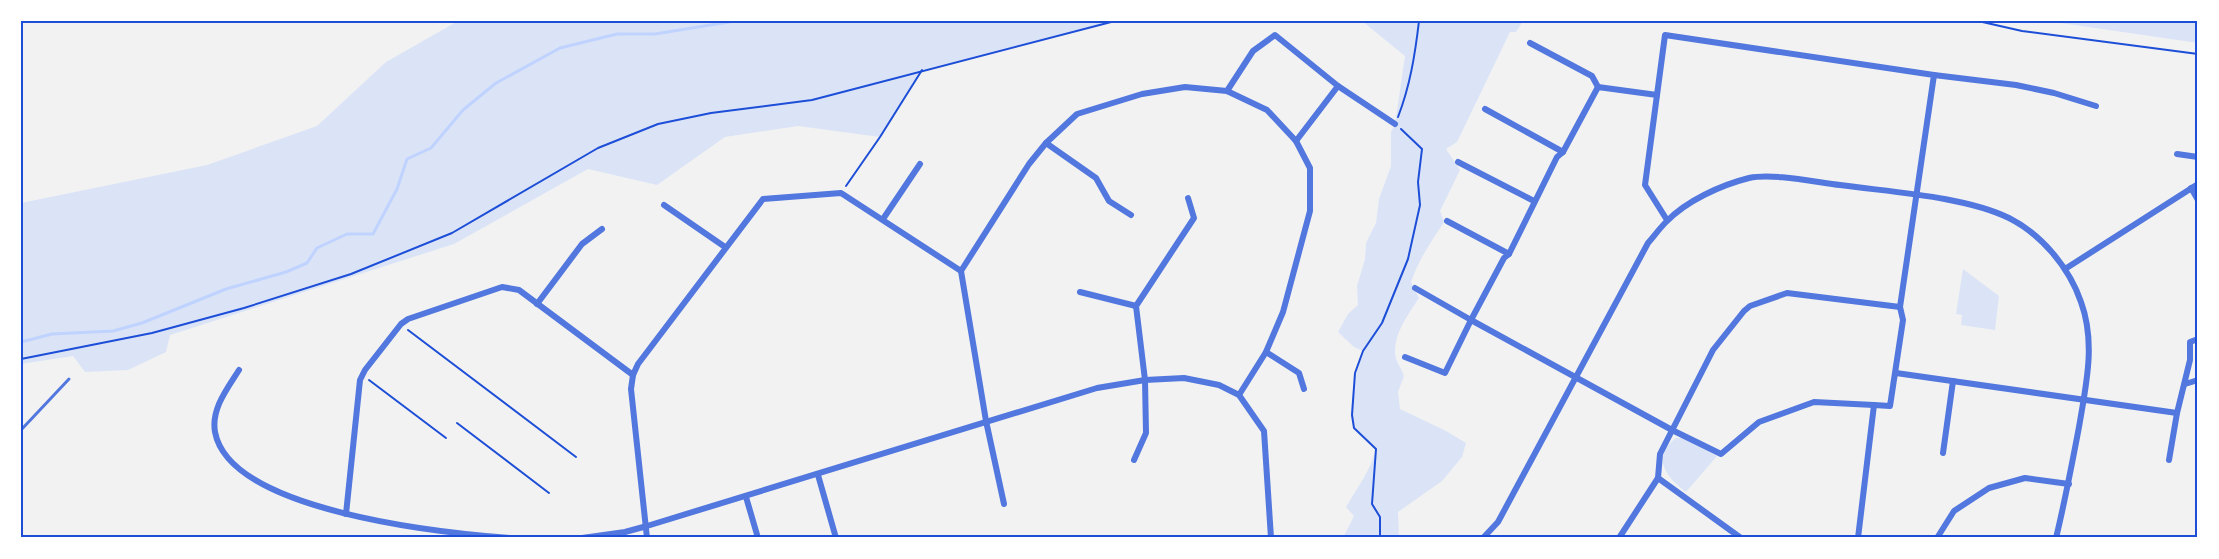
<svg xmlns="http://www.w3.org/2000/svg" width="2219" height="559" viewBox="0 0 2219 559" font-family="'PT Sans Narrow',sans-serif">
	<rect width="100%" height="100%" fill="#f2f2f2"/>
	<g fill="#dbe4f7">
		<path d="M 458,21 L 1115,21 L 922,70 L 880,137 L 798,126 L 725,137 L 657,185 L 588,169 L 454,244 L 170,335 L 166,352 L 128,370 L 85,372 L 73,356 L 21,364 L 21,203 L 207,165 L 317,126 L 386,62 Z"/>
		<path d="M 1362,21 L 1523,21 L 1516,32 L 1510,32 L 1457,142 L 1446,149 L 1460,170 L 1440,211 L 1444,222 C 1431,242 1419,259 1411,282 L 1419,298 C 1408,315 1391,337 1396,359 C 1398,364 1402,370 1404,376 L 1398,392 L 1400,409 L 1446,431 L 1466,443 L 1462,457 L 1442,481 L 1398,512 L 1399,538 L 1343,538 L 1354,516 L 1346,507 C 1357,488 1371,470 1376,449 C 1370,443 1361,436 1356,429 C 1345,414 1357,367 1363,351 L 1354,347 L 1338,332 L 1348,314 L 1358,305 L 1357,286 L 1365,259 L 1366,243 L 1376,223 L 1379,199 L 1391,166 L 1391,132 L 1395,124 L 1405,56 Z"/>
		<path d="M 2047,21 L 2198,21 L 2198,43 Z"/>
		<path d="M 1963,269 L 1999,296 L 1995,330 L 1961,325 L 1962,315 L 1956,314 Z"/>
		<path d="M 1676,438 L 1683,438 L 1717,456 L 1686,492 C 1667,478 1650,458 1676,438 Z"/>
	</g>
	<g fill="none" stroke-linecap="round" stroke-linejoin="round">
		<path stroke="#bfd3fe" stroke-width="3" d="M 21,342 L 52,334 L 113,331 L 142,323 L 226,289 L 286,272 L 307,263 L 317,248 L 347,234 L 373,234 L 397,189 L 407,159 L 431,148 L 463,110 L 496,83 L 560,48 L 617,34 L 655,34 L 735,21"/>
		<g stroke="#1d4ed8" stroke-width="2">
			<path d="M 1978,21 L 2022,31 L 2198,54"/>
			<path d="M 1398,117 C 1410,86 1415,55 1419,21"/>
			<path d="M 846,186 L 880,137 L 922,70"/>
			<path d="M 408,330 L 576,457"/>
			<path d="M 21,359 L 152,333 L 244,308 L 351,274 L 452,233 L 598,148 L 658,124 L 711,113 L 812,100 L 1115,21"/>
			<path d="M 369,380 L 446,438"/>
			<path d="M 457,423 L 549,493"/>
			<path d="M 1380,538 L 1380,517 L 1372,504 L 1376,449 L 1354,428 L 1352,415 L 1355,373 L 1363,351 L 1382,323 L 1408,259 L 1420,205 L 1418,182 L 1422,149 L 1401,129"/>
		</g>
		<path stroke="#5277de" stroke-width="3" d="M 21,430 L 69,379"/>
		<g stroke="#5277de" stroke-width="6">
			<path d="M 1530,43 L 1592,76 L 1598,87"/>
			<path d="M 1934,75 L 2016,85 L 2054,93 L 2096,106"/>
			<path d="M 1338,86 L 1395,124"/>
			<path d="M 1227,91 L 1253,51 L 1275,35 L 1338,86 L 1296,141"/>
			<path d="M 1657,95 L 1598,87 L 1563,152 L 1557,157 L 1509,254 L 1504,258 L 1471,320 L 1672,430 L 1721,454 L 1759,422 L 1814,402 L 1874,405"/>
			<path d="M 1485,109 L 1563,152"/>
			<path d="M 1046,143 L 1096,178 L 1109,201 L 1131,215"/>
			<path d="M 2177,154 L 2198,157"/>
			<path d="M 1458,162 L 1534,201"/>
			<path d="M 2191,188 L 2198,200"/>
			<path d="M 664,205 L 725,247"/>
			<path d="M 883,219 L 920,164"/>
			<path d="M 1667,220 L 1645,185 L 1665,35 L 1934,75 L 1900,307 L 1903,320 L 1890,406 L 1874,405 L 1858,538"/>
			<path d="M 1447,221 L 1509,254"/>
			<path d="M 2065,269 L 2198,184"/>
			<path d="M 1080,292 L 1136,306"/>
			<path d="M 537,304 L 582,244 L 602,229"/>
			<path d="M 1266,352 L 1299,373 L 1304,389"/>
			<path d="M 1405,357 L 1445,373 L 1471,320 L 1415,288"/>
			<path d="M 239,370 C 227,389 211,409 215,432 C 230,512 444,533 510,538"/>
			<path d="M 1896,373 L 2177,413 L 2190,360 L 2190,342 L 2198,339"/>
			<path d="M 2185,384 L 2198,380"/>
			<path d="M 1943,453 L 1953,381"/>
			<path d="M 1134,460 L 1146,433 L 1145,380 L 1136,306 L 1194,218 L 1188,198"/>
			<path d="M 2169,460 L 2177,413"/>
			<path d="M 818,475 L 836,538"/>
			<path d="M 1658,478 L 1741,538"/>
			<path d="M 746,497 L 758,538"/>
			<path d="M 1004,504 L 986,421 L 961,271 L 1029,164 L 1046,143 L 1077,114 L 1142,94 L 1185,87 L 1227,91 L 1267,110 L 1296,141 L 1310,168 L 1310,211 L 1283,312 L 1266,352 L 1239,395"/>
			<path d="M 346,514 L 360,380 L 365,370 L 401,324 L 408,319 L 502,287 L 519,290 L 633,375"/>
			<path d="M 582,538 L 625,532 L 647,526 L 1097,388 L 1145,380 L 1184,378 L 1219,385 L 1239,395 L 1264,431 L 1271,538"/>
			<path d="M 647,538 L 631,389 L 633,375 L 638,364 L 763,199 L 841,193 L 961,271"/>
			<path d="M 1483,538 L 1498,522 L 1648,243 C 1654,236 1660,228 1666,222 C 1686,201 1721,185 1749,178 C 1773,173 1815,182 1840,185 C 1889,192 1964,196 2009,218 C 2041,234 2069,267 2081,302 C 2096,343 2086,385 2079,427 C 2072,464 2065,501 2056,538"/>
			<path d="M 1619,538 L 1658,478 L 1660,454 L 1713,350 L 1744,311 L 1750,306 L 1787,293 L 1900,307"/>
			<path d="M 1937,538 L 1954,511 L 1989,488 L 2025,478 L 2069,484"/>
		</g>
	</g>
	<rect width="2219" height="559" fill="none" stroke="#ffffff" stroke-width="45"/>
	<rect x="22" y="22" width="2174" height="514" fill="none" stroke="#1d4ed8" stroke-width="2"/>
</svg>
